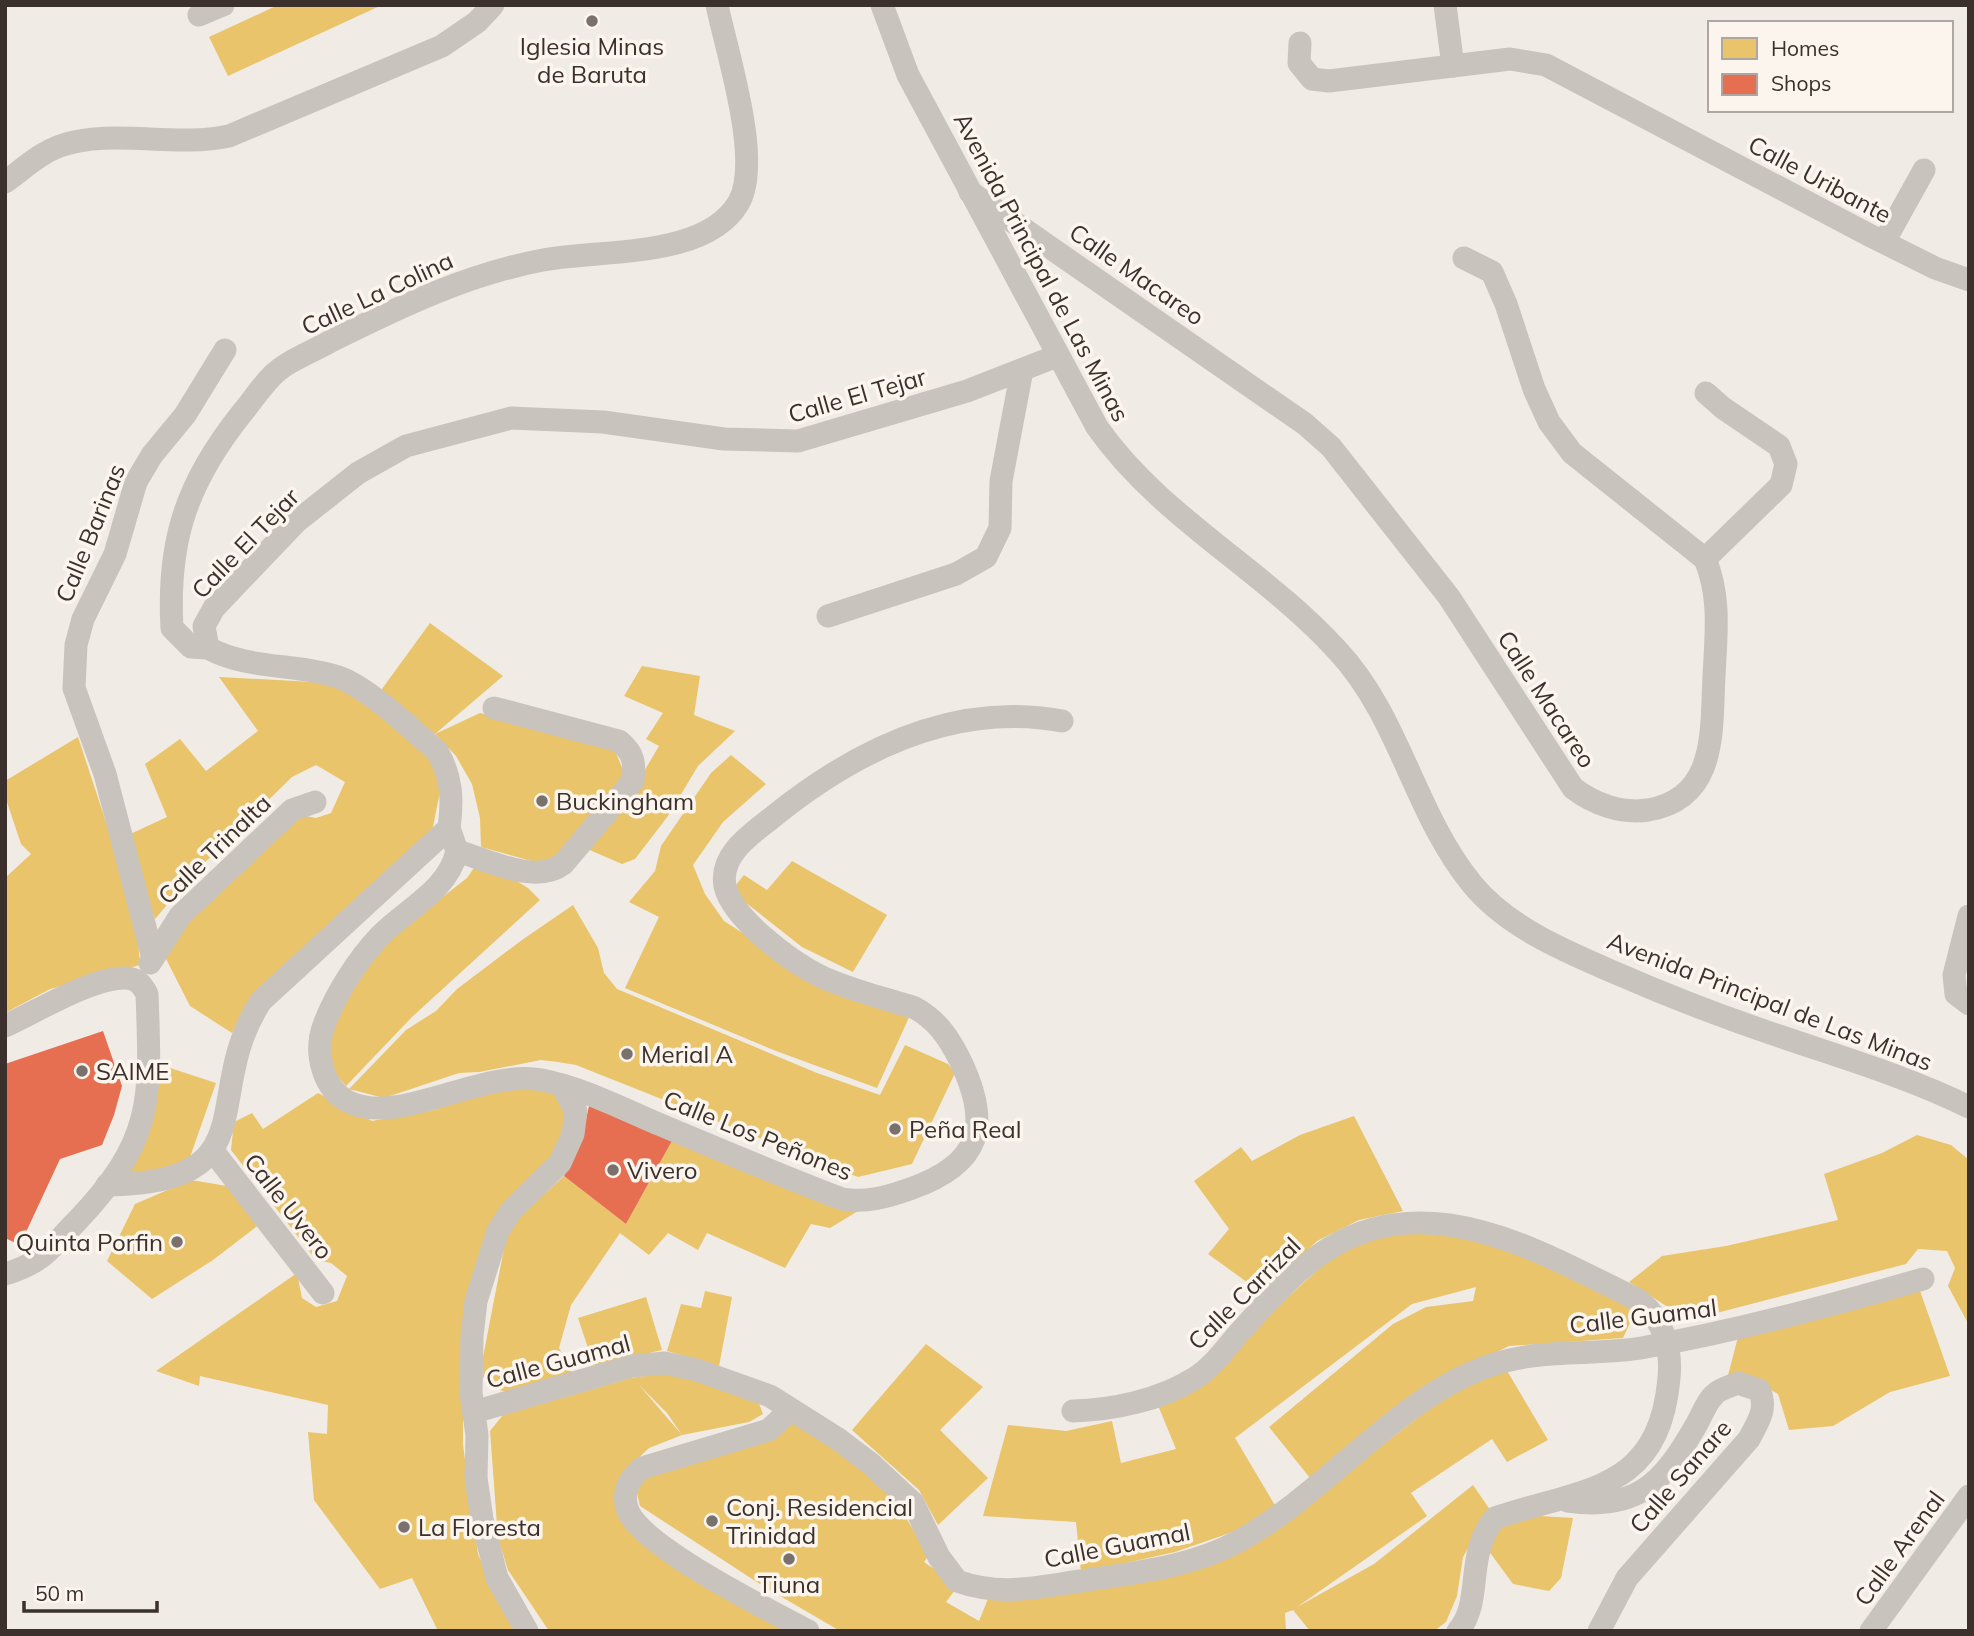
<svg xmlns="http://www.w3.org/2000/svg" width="1974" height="1636" viewBox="0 0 1974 1636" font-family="Mulish,sans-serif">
	<rect width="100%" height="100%" fill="#f0ebe5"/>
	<g fill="#e9c46a">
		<path d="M 278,5 L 382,5 L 228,76 L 209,37 Z"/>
		<path d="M 430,623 L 503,676 L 435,734 L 379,693 Z"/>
		<path d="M 642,666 L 700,676 L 694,715 L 735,731 L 698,766 L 668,816 L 635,859 L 622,864 L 585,848 L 643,773 L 659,746 L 646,739 L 663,713 L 624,696 Z"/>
		<path d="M 219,677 L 332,683 L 352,690 L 432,758 L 441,786 L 432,832 L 248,1001 L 232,1033 L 190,1006 L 162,951 L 214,890 L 296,814 L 316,818 L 331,813 L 345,782 L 316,765 L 292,777 L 192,875 L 155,919 L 126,836 L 167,817 L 145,764 L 180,739 L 206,771 L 258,731 Z"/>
		<path d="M 480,713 L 612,743 L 627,780 L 549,866 L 481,847 L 480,818 L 472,784 L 456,756 L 435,734 Z"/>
		<path d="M 78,737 L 130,895 L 137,924 L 140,965 L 50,989 L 5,1013 L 5,878 L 31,854 L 21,844 L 5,796 L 5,781 Z"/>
		<path d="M 731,755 L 766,784 L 723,822 L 693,865 L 705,894 L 724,921 L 811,977 L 911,1013 L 877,1088 L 776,1051 L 625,988 L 659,917 L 629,902 L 655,871 L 661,846 L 711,773 Z"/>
		<path d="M 792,861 L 887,915 L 853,972 L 802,947 L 731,891 L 744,875 L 767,890 Z"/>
		<path d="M 478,862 L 499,870 L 528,888 L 540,900 L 412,1017 L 346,1086 L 330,1068 L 332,1022 L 385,942 L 467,878 Z"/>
		<path d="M 573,905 L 598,948 L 604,973 L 617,989 L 817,1073 L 880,1095 L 905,1045 L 948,1064 L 955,1073 L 912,1164 L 858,1177 L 576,1065 L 558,1062 L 541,1060 L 479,1072 L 459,1073 L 384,1098 L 349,1089 L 406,1030 L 436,1011 L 457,989 L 522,940 Z"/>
		<path d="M 158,1064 L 216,1083 L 189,1160 L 167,1171 L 126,1173 Z"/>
		<path d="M 534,1088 L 555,1093 L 567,1110 L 563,1139 L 545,1169 L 503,1208 L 463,1394 L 463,1445 L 478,1554 L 500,1605 L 519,1631 L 438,1631 L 412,1578 L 380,1589 L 314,1500 L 308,1432 L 327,1434 L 328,1405 L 200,1376 L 199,1386 L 156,1371 L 297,1273 L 302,1298 L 316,1307 L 337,1301 L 347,1276 L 331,1263 L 316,1260 L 231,1150 L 234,1122 L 252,1113 L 263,1129 L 318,1093 L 372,1121 L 434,1110 L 481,1093 Z"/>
		<path d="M 1354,1116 L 1403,1211 L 1359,1220 L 1317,1241 L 1262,1293 L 1208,1254 L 1229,1229 L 1194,1181 L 1241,1147 L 1252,1161 L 1300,1135 Z"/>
		<path d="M 1917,1135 L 1951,1145 L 1969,1160 L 1969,1325 L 1948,1286 L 1955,1268 L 1947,1251 L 1918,1249 L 1906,1264 L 1705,1316 L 1671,1309 L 1629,1282 L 1662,1256 L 1726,1246 L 1838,1220 L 1824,1174 L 1882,1153 Z"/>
		<path d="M 673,1139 L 858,1211 L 830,1228 L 811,1224 L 785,1268 L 707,1233 L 698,1250 L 668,1233 L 649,1255 L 620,1233 L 571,1305 L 559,1348 L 573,1374 L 509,1393 L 493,1388 L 483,1377 L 483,1357 L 507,1233 L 519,1217 L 564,1176 L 626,1224 Z"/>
		<path d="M 191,1180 L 233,1187 L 260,1224 L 213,1260 L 152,1299 L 107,1261 L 135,1204 Z"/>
		<path d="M 1392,1231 L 1486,1239 L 1637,1308 L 1623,1338 L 1509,1346 L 1441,1380 L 1314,1483 L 1269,1427 L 1393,1324 L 1426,1307 L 1473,1301 L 1476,1287 L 1412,1304 L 1235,1438 L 1276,1507 L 1244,1528 L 1175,1552 L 1081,1573 L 1076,1522 L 983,1516 L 1008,1425 L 1066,1431 L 1112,1421 L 1121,1463 L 1176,1449 L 1157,1403 L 1268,1315 L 1341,1249 Z"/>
		<path d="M 1919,1288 L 1950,1376 L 1890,1392 L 1833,1426 L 1789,1430 L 1778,1394 L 1764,1386 L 1727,1379 L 1738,1337 Z"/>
		<path d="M 705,1291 L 732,1297 L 719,1366 L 667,1351 L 681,1304 L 701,1308 Z"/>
		<path d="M 646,1297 L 662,1350 L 594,1366 L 578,1318 Z"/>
		<path d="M 926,1344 L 983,1387 L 940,1430 L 988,1478 L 938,1525 L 919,1490 L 852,1430 Z"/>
		<path d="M 1506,1369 L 1548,1440 L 1507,1462 L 1492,1439 L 1411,1493 L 1427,1516 L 1297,1607 L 1374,1564 L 1473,1485 L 1493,1514 L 1478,1531 L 1463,1557 L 1457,1596 L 1446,1622 L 1434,1631 L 1310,1631 L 1293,1610 L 1285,1613 L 1286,1631 L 840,1631 L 763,1586 L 640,1506 L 636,1489 L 647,1472 L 792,1420 L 848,1458 L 893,1497 L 929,1555 L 924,1562 L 958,1586 L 946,1602 L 979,1621 L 990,1594 L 1154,1576 L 1320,1494 L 1457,1387 Z"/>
		<path d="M 679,1371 L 757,1398 L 763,1414 L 749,1422 L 682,1435 L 667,1413 L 639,1385 L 682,1435 L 649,1448 L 626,1470 L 620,1501 L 796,1631 L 549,1631 L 508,1570 L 498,1538 L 490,1431 L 503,1415 L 631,1378 Z"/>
		<path d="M 1523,1515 L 1573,1518 L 1561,1578 L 1549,1591 L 1513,1584 L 1488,1550 L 1494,1529 Z"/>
	</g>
	<g fill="#e76f51">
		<path d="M 103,1031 L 122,1086 L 114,1115 L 102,1145 L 60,1159 L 20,1245 L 5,1238 L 5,1064 Z"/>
		<path d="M 589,1106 L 673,1139 L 626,1224 L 564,1176 L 580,1145 Z"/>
	</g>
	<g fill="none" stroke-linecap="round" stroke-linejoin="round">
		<g stroke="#c9c3be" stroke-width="23">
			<path d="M 882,5 L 908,75 L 1097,427 C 1159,516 1264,570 1337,650 C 1400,717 1414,813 1472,884 C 1508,928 1567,952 1618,974 C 1673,998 1728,1019 1785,1038 C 1847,1059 1910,1078 1969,1107"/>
			<path d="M 1445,5 L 1453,66"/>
			<path d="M 199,15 L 223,5"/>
			<path d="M 1300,43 L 1299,63 L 1312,79 L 1329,81 L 1510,59 L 1546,65 L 1871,236 L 1935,268 L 1969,280"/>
			<path d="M 5,182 C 22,170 40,153 60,146 C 112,128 173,148 229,136 L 442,46 L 477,22 L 493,5"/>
			<path d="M 970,192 L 1305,424 L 1331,447 L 1449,597 L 1573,788 C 1594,804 1621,814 1648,810 C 1718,798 1711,730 1714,676 C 1716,635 1721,597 1705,559 L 1572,453 L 1549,422 L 1534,389 L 1506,304 L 1492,272 L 1464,258"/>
			<path d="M 1884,242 L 1924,170"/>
			<path d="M 1705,559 L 1781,485 L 1786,464 L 1779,446 L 1723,408 L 1706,393"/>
			<path d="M 828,616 L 956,574 L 986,557 L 1000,528 L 1001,481 L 1022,370"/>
			<path d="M 208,648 L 191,647 L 172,628 C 167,540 187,482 242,413 C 252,401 261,387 272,376 C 288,360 312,352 331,341 C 399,307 468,274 543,260 C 601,249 707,259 739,202 C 762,160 727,53 717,5"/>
			<path d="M 449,828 L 457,851 C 448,891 406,909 380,936 C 358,959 335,995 324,1025 C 314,1052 322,1090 351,1103 C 402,1125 481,1069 542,1080 C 583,1088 623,1109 661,1125 C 721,1150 781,1176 842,1199 C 867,1203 887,1197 910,1189 C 981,1164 992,1126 960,1060 C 949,1038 937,1020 915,1008 C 884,998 849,990 820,976 C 791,962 732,918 725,886 C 719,854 753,833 774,816 C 856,750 954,701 1062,721"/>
			<path d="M 457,851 C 488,860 535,885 563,864 L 633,781 C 635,763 634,753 619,741 L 494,708"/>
			<path d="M 1969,916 L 1954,975 L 1956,994 L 1969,1004"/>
			<path d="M 153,958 L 105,774 L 74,688 L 76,645 L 83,619 L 115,554 L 136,482 L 152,455 L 185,415 L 225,350"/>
			<path d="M 150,963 L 180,916 L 292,810 L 315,802"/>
			<path d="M 5,1026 C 36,1012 94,976 127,978 C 138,979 142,985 147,994 C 151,1100 154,1140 77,1221 C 50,1248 45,1262 5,1274"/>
			<path d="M 213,1151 L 323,1293"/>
			<path d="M 107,1185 C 271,1183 199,1096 261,1001 L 449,828 C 453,799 452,777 437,751 C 412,730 368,687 338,677 C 295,663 249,670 208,648 L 204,626 L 214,608 L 296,522 L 358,473 L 406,446 L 511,418 L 603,422 L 724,439 L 798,441 L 967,391 L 1057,356"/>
			<path d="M 790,1410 L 769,1430 L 642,1468 C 629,1478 621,1494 628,1511 C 644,1548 769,1610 808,1631"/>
			<path d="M 1073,1411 C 1112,1410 1161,1400 1195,1378 C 1213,1367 1225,1349 1239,1333 C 1300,1265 1349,1211 1449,1225 C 1517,1235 1579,1271 1640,1301 C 1663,1320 1672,1348 1669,1378 C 1659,1493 1583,1488 1495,1518 C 1464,1555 1484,1601 1458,1631"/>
			<path d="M 474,1412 L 632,1366 L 665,1363 L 697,1370 L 770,1396 L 838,1439 L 871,1464 L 913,1503 L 939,1557 L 957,1581 C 1002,1597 1036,1587 1081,1581 C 1134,1573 1192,1567 1239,1541 C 1324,1495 1398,1397 1489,1366 C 1538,1348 1591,1356 1641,1348 C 1737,1331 1829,1306 1923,1279"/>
			<path d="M 1568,1501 C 1637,1511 1663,1483 1695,1427 C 1701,1418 1706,1402 1714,1395 C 1719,1389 1731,1386 1738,1383 L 1759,1390 C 1768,1408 1758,1422 1749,1439 L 1627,1578 L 1599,1631"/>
			<path d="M 527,1631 L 497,1578 L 482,1519 L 476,1478 L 477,1435 L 471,1393 L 472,1336 L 476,1301 L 498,1231 L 511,1211 L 560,1163 L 573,1134 L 576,1111 L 562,1085"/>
			<path d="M 1871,1631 L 1969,1496"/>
		</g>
	</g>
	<g fill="#7a716c" stroke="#fbf5ee" stroke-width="2.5">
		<circle cx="592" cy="21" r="7"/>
		<circle cx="542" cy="801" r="7"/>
		<circle cx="627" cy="1054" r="7"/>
		<circle cx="82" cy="1071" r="7"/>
		<circle cx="895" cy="1129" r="7"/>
		<circle cx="613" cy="1170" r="7"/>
		<circle cx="177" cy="1242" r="7"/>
		<circle cx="712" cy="1521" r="7"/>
		<circle cx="404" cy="1527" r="7"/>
		<circle cx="789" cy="1559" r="7"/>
	</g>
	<g text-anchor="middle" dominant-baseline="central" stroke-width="7" stroke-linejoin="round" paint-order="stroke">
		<g font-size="24" fill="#3b302b" stroke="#fbf5ee" text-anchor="start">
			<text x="592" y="46" text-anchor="middle">Iglesia Minas<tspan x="592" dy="28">de Baruta</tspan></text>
			<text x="556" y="801">Buckingham</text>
			<text x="641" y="1054">Merial A</text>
			<text x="96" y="1071">SAIME</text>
			<text x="909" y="1129">Peña Real</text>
			<text x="627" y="1170">Vivero</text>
			<text x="163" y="1242" text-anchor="end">Quinta Porfin</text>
			<text x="726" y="1507">Conj. Residencial<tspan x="726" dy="28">Trinidad</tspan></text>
			<text x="418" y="1527">La Floresta</text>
			<text x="789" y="1584" text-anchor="middle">Tiuna</text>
		</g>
		<g font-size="24" fill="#3b302b" stroke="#fbf5ee">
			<text transform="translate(1820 179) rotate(28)">Calle Uribante</text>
			<text transform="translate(1042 267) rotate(62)">Avenida Principal de Las Minas</text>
			<text transform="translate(1137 274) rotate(35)">Calle Macareo</text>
			<text transform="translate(377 293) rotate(-25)">Calle La Colina</text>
			<text transform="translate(857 395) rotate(-16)">Calle El Tejar</text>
			<text transform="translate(90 533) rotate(-68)">Calle Barinas</text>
			<text transform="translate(245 543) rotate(-46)">Calle El Tejar</text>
			<text transform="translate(1547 699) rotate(57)">Calle Macareo</text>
			<text transform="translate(214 849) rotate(-44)">Calle Trinalta</text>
			<text transform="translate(1770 1001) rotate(21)">Avenida Principal de Las Minas</text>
			<text transform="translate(758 1135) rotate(22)">Calle Los Peñones</text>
			<text transform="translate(289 1206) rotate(52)">Calle Uvero</text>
			<text transform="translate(1244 1293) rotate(-45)">Calle Carrizal</text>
			<text transform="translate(1643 1316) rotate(-7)">Calle Guamal</text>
			<text transform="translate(558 1361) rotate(-15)">Calle Guamal</text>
			<text transform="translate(1680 1476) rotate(-49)">Calle Sanare</text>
			<text transform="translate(1117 1545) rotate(-11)">Calle Guamal</text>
			<text transform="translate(1899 1548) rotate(-54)">Calle Arenal</text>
		</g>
	</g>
	<rect width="1974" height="1636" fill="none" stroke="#3b302b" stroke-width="14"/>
	<rect x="1708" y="21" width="245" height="91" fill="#fbf5ee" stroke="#aea6a0" stroke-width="2"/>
	<rect x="1722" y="38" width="35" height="21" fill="#e9c46a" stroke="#aea6a0" stroke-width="2"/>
	<text x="1771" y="56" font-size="21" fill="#3b302b">Homes</text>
	<rect x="1722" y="74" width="35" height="21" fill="#e76f51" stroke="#aea6a0" stroke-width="2"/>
	<text x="1771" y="91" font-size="21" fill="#3b302b">Shops</text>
	<path d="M24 1601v10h133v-10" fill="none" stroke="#3b302b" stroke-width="3.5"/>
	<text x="35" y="1601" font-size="21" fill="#3b302b" stroke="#fbf5ee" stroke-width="5" paint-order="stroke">50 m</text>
</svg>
